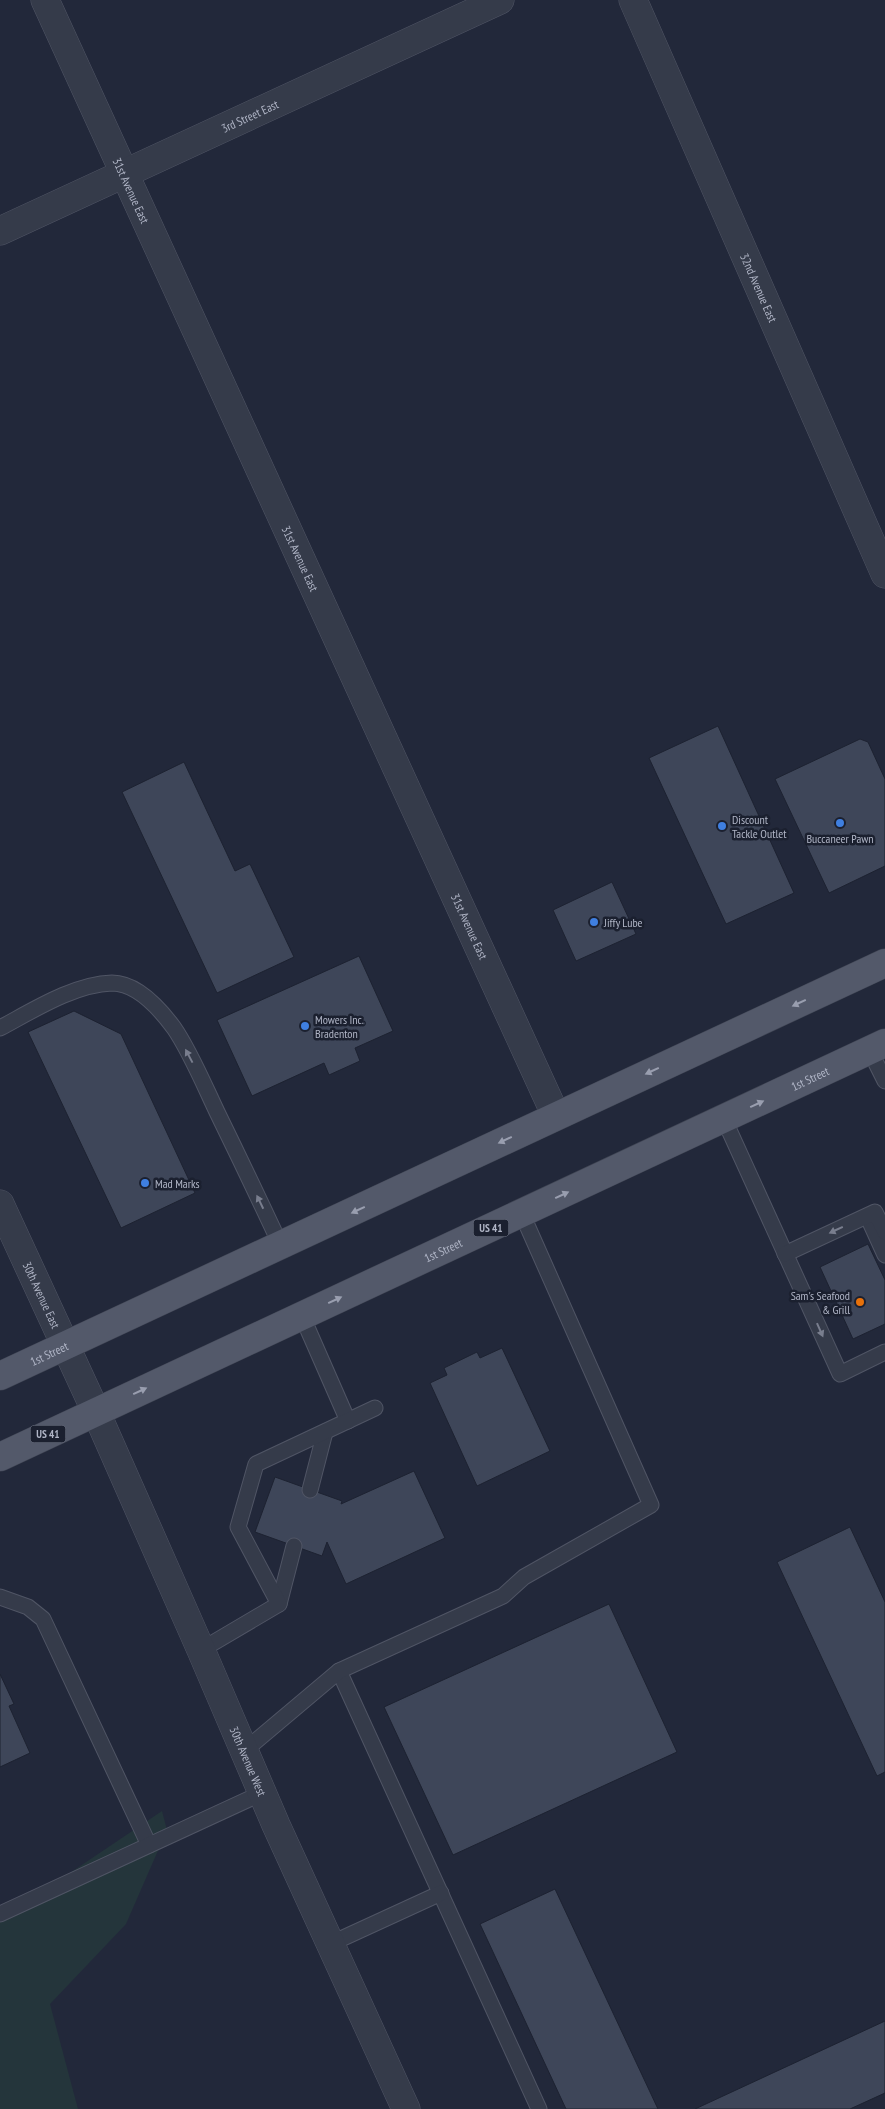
<svg xmlns="http://www.w3.org/2000/svg" width="885" height="2109" viewBox="0 0 885 2109" font-family="'PT Sans Narrow',sans-serif">
	<rect width="100%" height="100%" fill="#22283a"/>
	<path fill="#24353b" d="M 162,1811 L 167,1830 L 126,1924 L 50,2004 L 78,2109 L 0,2109 L 0,1920 Z"/>
	<g fill="#3e4659" stroke="#1d2231">
		<path d="M 718,726 L 794,893 L 726,924 L 649,758 Z"/>
		<path d="M 860,739 L 868,742 L 885,779 L 885,866 L 829,893 L 775,779 Z"/>
		<path d="M 184,762 L 235,871 L 250,864 L 294,957 L 217,993 L 122,792 Z"/>
		<path d="M 612,882 L 636,934 L 576,961 L 553,910 Z"/>
		<path d="M 359,956 L 393,1031 L 355,1048 L 360,1061 L 329,1075 L 324,1063 L 252,1096 L 217,1020 Z"/>
		<path d="M 74,1011 L 121,1034 L 195,1193 L 121,1228 L 28,1032 Z"/>
		<path d="M 868,1244 L 885,1280 L 885,1324 L 853,1339 L 820,1267 Z"/>
		<path d="M 502,1348 L 550,1451 L 477,1486 L 430,1383 L 447,1375 L 444,1368 L 477,1352 L 480,1358 Z"/>
		<path d="M 414,1471 L 445,1538 L 346,1584 L 327,1542 L 322,1556 L 255,1532 L 275,1477 L 342,1501 L 341,1504 Z"/>
		<path d="M 850,1527 L 885,1602 L 885,1772 L 877,1776 L 777,1562 Z"/>
		<path d="M 609,1604 L 677,1752 L 453,1855 L 384,1707 Z"/>
		<path d="M 0,1674 L 14,1704 L 9,1706 L 30,1753 L 0,1767 Z"/>
		<path d="M 555,1889 L 658,2109 L 566,2109 L 480,1924 Z"/>
		<path d="M 885,2021 L 885,2093 L 850,2109 L 695,2109 Z"/>
	</g>
	<g fill="none" stroke-linecap="round" stroke-linejoin="round">
		<g stroke="#505565" stroke-width="17">
			<g id="service">
				<path d="M 0,1028 C 32,1011 74,984 112,983 C 137,983 160,1009 174,1028 C 190,1051 205,1087 217,1112 C 239,1157 260,1201 281,1246"/>
				<path d="M 870,1051 L 885,1081"/>
				<path d="M 724,1119 L 840,1374 L 885,1352"/>
				<path d="M 870,1222 L 885,1255"/>
				<path d="M 785,1254 L 875,1212 L 885,1232"/>
				<path d="M 302,1316 L 348,1421"/>
				<path d="M 310,1490 L 325,1432"/>
				<path d="M 0,1597 L 28,1607 L 43,1619 L 149,1845"/>
				<path d="M 279,1604 L 294,1546"/>
				<path d="M 201,1650 L 279,1604 L 238,1527 L 256,1464 L 375,1408"/>
				<path d="M 339,1671 L 539,2109"/>
				<path d="M 244,1751 L 339,1671 L 503,1596 L 524,1577 L 651,1505 L 522,1214"/>
				<path d="M 0,1914 L 262,1793"/>
				<path d="M 330,1944 L 441,1893"/>
			</g>
		</g>
		<g stroke="#505565" stroke-width="29">
			<g id="minor">
				<path id="s1" d="M 45,0 C 213,373 388,743 556,1116"/>
				<path id="s2" d="M 633,0 L 885,574"/>
				<path id="s3" d="M 0,231 L 500,0"/>
			</g>
		</g>
		<g stroke="#505565" stroke-width="29">
			<g id="tertiary">
				<path id="s4" d="M 0,1204 L 96,1412 L 201,1650 L 276,1825 L 406,2109"/>
			</g>
		</g>
		<g stroke="#3f4453" stroke-width="29">
			<g id="primary">
				<path id="s5" d="M 0,1376 L 885,963"/>
				<path id="s6" d="M 0,1457 L 885,1043"/>
			</g>
		</g>
		<use href="#service" stroke="#353b4a" stroke-width="15"/>
		<use href="#minor" stroke="#353b4a" stroke-width="28"/>
		<use href="#tertiary" stroke="#353b4a" stroke-width="28"/>
		<use href="#primary" stroke="#53596a" stroke-width="28"/>
	</g>
	<defs><path id="oneway-solid" d="M-6-.8H1V-3.2L6.5 0L1 3.2V.8H-6Z" transform="scale(1.25)"/></defs>
	<g fill="#999eaf">
		<use href="#oneway-solid" transform="translate(799 1003) rotate(155)"/>
		<use href="#oneway-solid" transform="translate(652 1071) rotate(155)"/>
		<use href="#oneway-solid" transform="translate(757 1104) rotate(-25)"/>
		<use href="#oneway-solid" transform="translate(505 1140) rotate(155)"/>
		<use href="#oneway-solid" transform="translate(562 1195) rotate(-25)"/>
		<use href="#oneway-solid" transform="translate(358 1210) rotate(155)"/>
		<use href="#oneway-solid" transform="translate(335 1300) rotate(-25)"/>
		<use href="#oneway-solid" transform="translate(140 1391) rotate(-25)"/>
	</g>
	<g fill="#797e8e">
		<use href="#oneway-solid" transform="translate(189 1056) rotate(-118)"/>
		<use href="#oneway-solid" transform="translate(260 1202) rotate(-116)"/>
		<use href="#oneway-solid" transform="translate(836 1230) rotate(155)"/>
		<use href="#oneway-solid" transform="translate(820 1330) rotate(66)"/>
	</g>
	<g fill="#3f7fe0" stroke="#1b202f" stroke-width="2">
		<circle cx="840" cy="823" r="5"/>
		<circle cx="722" cy="826" r="5"/>
		<circle cx="594" cy="922" r="5"/>
		<circle cx="305" cy="1026" r="5"/>
		<circle cx="145" cy="1183" r="5"/>
	</g>
	<circle fill="#e8710a" stroke="#1b202f" stroke-width="2" cx="860" cy="1302" r="5"/>
	<g text-anchor="middle" dominant-baseline="central" stroke-width="5" stroke-linejoin="round" paint-order="stroke">
		<g fill="#1b202f" stroke="#838899" stroke-width="1">
			<rect x="473.5" y="1219.5" width="35" height="17" rx="4"/>
			<rect x="30.5" y="1425.5" width="35" height="17" rx="4"/>
		</g>
		<g font-size="11" font-weight="bold" fill="#b0b5c6">
			<text x="491" y="1228">US 41</text>
			<text x="48" y="1434">US 41</text>
		</g>
		<g font-size="12" fill="#b0b5c6" stroke="#1b202f">
			<text stroke="none"><textPath href="#s3" startOffset="275">3rd Street East</textPath></text>
			<text stroke="none"><textPath href="#s1" startOffset="209">31st Avenue East</textPath></text>
			<text stroke="none"><textPath href="#s2" startOffset="314">32nd Avenue East</textPath></text>
			<text stroke="none"><textPath href="#s1" startOffset="614">31st Avenue East</textPath></text>
			<text stroke="none"><textPath href="#s1" startOffset="1019">31st Avenue East</textPath></text>
			<text stroke="none"><textPath href="#s6" startOffset="894">1st Street</textPath></text>
			<text stroke="none"><textPath href="#s6" startOffset="489">1st Street</textPath></text>
			<text stroke="none"><textPath href="#s4" startOffset="100">30th Avenue East</textPath></text>
			<text stroke="none"><textPath href="#s5" startOffset="54">1st Street</textPath></text>
			<text stroke="none"><textPath href="#s4" startOffset="610">30th Avenue West</textPath></text>
		</g>
		<g font-size="12" fill="#b0b5c6" stroke="#1b202f" text-anchor="start">
			<text x="732" y="819">Discount<tspan x="732" dy="14">Tackle Outlet</tspan></text>
			<text x="840" y="838" text-anchor="middle">Buccaneer Pawn</text>
			<text x="604" y="922">Jiffy Lube</text>
			<text x="315" y="1019">Mowers Inc.<tspan x="315" dy="14">Bradenton</tspan></text>
			<text x="155" y="1183">Mad Marks</text>
			<text x="850" y="1295" text-anchor="end">Sam's Seafood<tspan x="850" dy="14">&amp; Grill</tspan></text>
		</g>
	</g>
</svg>
